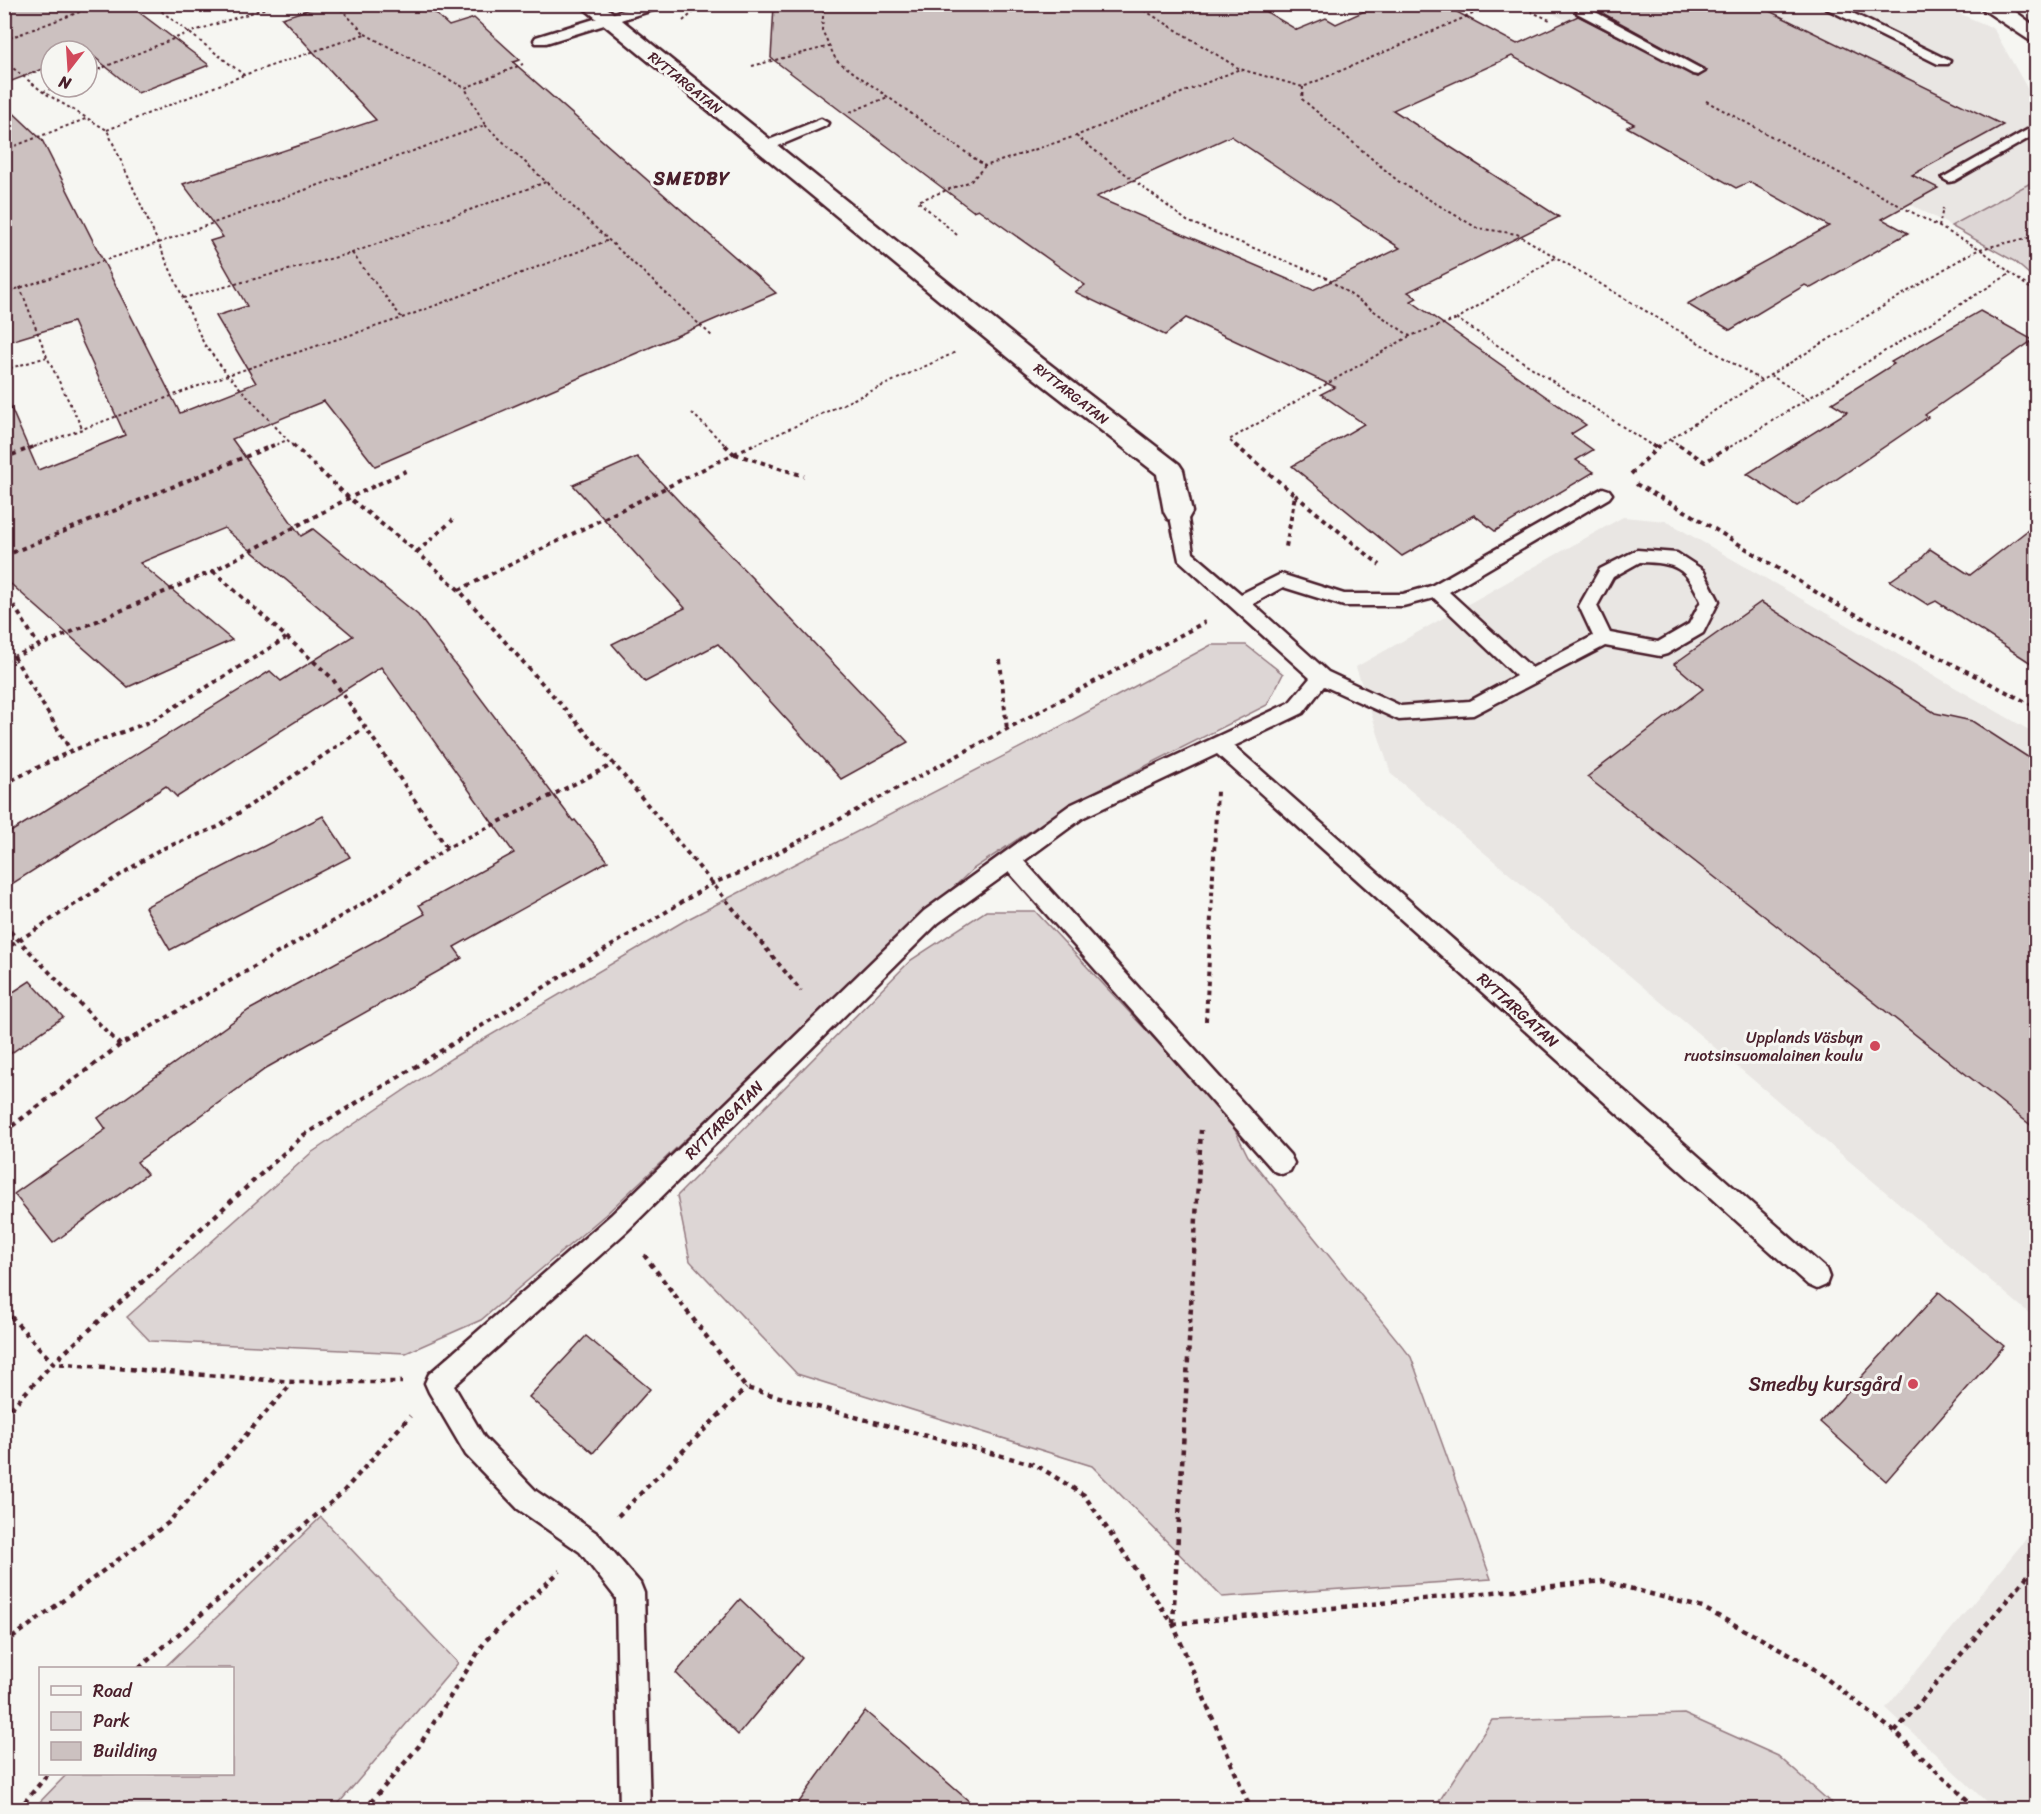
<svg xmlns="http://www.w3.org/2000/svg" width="2041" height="1814" viewBox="0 0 2041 1814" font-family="Sriracha,sans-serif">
	<rect width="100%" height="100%" fill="#f6f6f2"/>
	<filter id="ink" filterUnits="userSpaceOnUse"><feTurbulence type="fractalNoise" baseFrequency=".0167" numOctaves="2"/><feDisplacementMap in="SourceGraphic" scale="12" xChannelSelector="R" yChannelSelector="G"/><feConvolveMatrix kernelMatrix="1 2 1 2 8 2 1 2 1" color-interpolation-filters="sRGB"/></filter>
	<g filter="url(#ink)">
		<g fill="#e9e6e3">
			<path d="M 1549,4 L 1940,5 L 1993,28 L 2031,95 L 2036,98 L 2036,180 L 1951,226 L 1543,8 Z"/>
			<path d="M 1623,517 L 1666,521 L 2036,734 L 2036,1319 L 1391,774 L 1356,667 Z"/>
			<path d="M 2036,1527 L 2036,1809 L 1994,1809 L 1886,1708 Z"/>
		</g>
		<g fill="#ddd6d5" stroke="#947a80" stroke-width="1.5">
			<path d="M 2036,180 L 2036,280 L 2014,261 L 1951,226 Z"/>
			<path d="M 1211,645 L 1246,645 L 1283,674 L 1267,705 L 1074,802 L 973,869 L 605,1215 L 481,1320 L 406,1353 L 150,1341 L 127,1317 L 311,1153 L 452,1058 L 684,921 L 1054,730 Z"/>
			<path d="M 986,911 L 1035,911 L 1230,1120 L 1248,1156 L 1411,1357 L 1491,1579 L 1222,1597 L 1092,1466 L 797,1374 L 690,1261 L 677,1196 L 911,960 Z"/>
			<path d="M 321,1517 L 458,1663 L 334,1809 L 33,1809 L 67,1774 L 232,1774 L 232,1668 L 164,1668 Z"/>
			<path d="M 1684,1714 L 1778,1756 L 1838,1809 L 1434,1809 L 1492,1720 Z"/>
		</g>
		<g fill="#ccc1c0" stroke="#4a1f2b" stroke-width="1.5" fill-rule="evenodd">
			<path d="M 4,4 L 128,4 L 209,65 L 138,93 L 87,51 L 51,51 L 51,66 L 4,84 Z"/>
			<path d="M 325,4 L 425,4 L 449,26 L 474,18 L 520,60 L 513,62 L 776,293 L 375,466 L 324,401 L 232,439 L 301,536 L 313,529 L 418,615 L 573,821 L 575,820 L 608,861 L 454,947 L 462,958 L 268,1067 L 137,1162 L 147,1174 L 53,1243 L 14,1194 L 106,1129 L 98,1118 L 249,1010 L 425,914 L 419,905 L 514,853 L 381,667 L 177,797 L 166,786 L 4,889 L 4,836 L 270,671 L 281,681 L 353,636 L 224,528 L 140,563 L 232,640 L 128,687 L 4,578 L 4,392 L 38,470 L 125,435 L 73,322 L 4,343 L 4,104 L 42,140 L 180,413 L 256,383 L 216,316 L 247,306 L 210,241 L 223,237 L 183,184 L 376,120 L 282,18 Z"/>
			<path d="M 839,4 L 1253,4 L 1297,30 L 1326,18 L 1336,24 L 1380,4 L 1442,4 L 1517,44 L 1578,16 L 1698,77 L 1707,70 L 1595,9 L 1605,4 L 1755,4 L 2003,125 L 1912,175 L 1938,188 L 1882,219 L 1908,233 L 1811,288 L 1805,285 L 1730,330 L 1687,304 L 1829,226 L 1749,182 L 1736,188 L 1627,127 L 1634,124 L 1512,56 L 1393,110 L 1559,217 L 1408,292 L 1417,298 L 1411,301 L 1586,425 L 1571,434 L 1593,450 L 1576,460 L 1594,472 L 1495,531 L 1474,515 L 1402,556 L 1292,466 L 1364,424 L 1321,394 L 1335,387 L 1186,318 L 1165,335 L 1075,292 L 1085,285 L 978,209 L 973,211 L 771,58 L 774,6 ZM 1231,136 L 1300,182 L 1400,248 L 1313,290 L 1096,197 Z"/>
			<path d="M 1980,311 L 2033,340 L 1925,415 L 1928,417 L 1797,506 L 1747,474 L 1847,412 L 1832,403 L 1894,364 L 1891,362 Z"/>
			<path d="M 637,457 L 908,742 L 841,779 L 718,644 L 645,682 L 612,644 L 685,608 L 573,485 Z"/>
			<path d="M 2037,523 L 2037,667 L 1936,601 L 1928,605 L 1890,581 L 1921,559 L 1930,549 L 1970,575 Z"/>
			<path d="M 1761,602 L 1935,713 L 1972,721 L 2037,763 L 2037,1130 L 1587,777 L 1703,689 L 1674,664 Z"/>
			<path d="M 323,816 L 350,857 L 170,950 L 145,907 Z"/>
			<path d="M 30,981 L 63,1017 L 4,1058 L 4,998 Z"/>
			<path d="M 1939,1292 L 2004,1346 L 1886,1481 L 1820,1422 Z"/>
			<path d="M 586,1336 L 650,1389 L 593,1453 L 529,1397 Z"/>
			<path d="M 740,1599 L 802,1658 L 738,1735 L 676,1673 Z"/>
			<path d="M 865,1711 L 978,1809 L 794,1809 Z"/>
		</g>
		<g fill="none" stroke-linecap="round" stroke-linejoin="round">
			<g stroke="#4a1f2b" stroke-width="5">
				<g id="service">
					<path d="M 643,4 L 657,6 L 656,9 L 546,43 L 536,43 L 534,40 L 536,37 Z"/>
					<path d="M 1576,4 L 1588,4 L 1588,8 L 1705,71 L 1698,75 L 1693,74 L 1577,13 Z"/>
					<path d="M 1817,4 L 1834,4 L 1950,61 L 1948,64 L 1938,64 Z"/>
					<path d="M 821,119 L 828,123 L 826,126 L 769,150 L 759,150 L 757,147 L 759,144 Z"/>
					<path d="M 2036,125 L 2036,134 L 1954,181 L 1949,182 L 1942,178 Z"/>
					<path d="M 1603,488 L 1609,490 L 1612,494 L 1609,498 L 1449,592 L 1532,668 L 1593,636 L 1579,606 L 1600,569 L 1637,550 L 1677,553 L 1703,570 L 1719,601 L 1703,633 L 1667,654 L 1660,656 L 1605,646 L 1473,715 L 1399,720 L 1324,686 L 1303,713 L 1234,746 L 1826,1269 L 1829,1277 L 1826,1285 L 1817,1289 L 1808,1285 L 1217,754 L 1084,817 L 1024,861 L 1290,1155 L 1294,1163 L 1290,1171 L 1282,1174 L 1274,1171 L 1009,872 L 938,923 L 627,1231 L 454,1386 L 484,1437 L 536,1491 L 598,1534 L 640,1583 L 644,1593 L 650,1810 L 620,1810 L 616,1598 L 580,1552 L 518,1509 L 466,1455 L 429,1392 L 425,1383 L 429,1374 L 611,1215 L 924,911 L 1070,805 L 1289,703 L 1310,678 L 1179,560 L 1169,512 L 1172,508 L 1184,508 L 1187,512 L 1193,553 L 1241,594 L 1281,574 L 1344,594 L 1403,594 L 1431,586 ZM 1640,562 C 1677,563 1685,567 1701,601 L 1689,624 L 1658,642 L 1610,633 L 1597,606 L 1613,577 ZM 1283,587 L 1344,606 L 1403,606 L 1434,598 L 1516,676 L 1470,701 L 1401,706 L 1328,672 L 1253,604 Z"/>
				</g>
			</g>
			<g stroke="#4a1f2b" stroke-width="5">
				<g id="minor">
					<path d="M 579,4 L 602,4 L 1043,359 L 1179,464 L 1183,470 L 1192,512 L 1188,519 L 1178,521 L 1168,519 L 1164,512 L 1157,474 L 1025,371 Z"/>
					<path d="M 1975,4 C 2010,4 2009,7 2036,27 L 2036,42 L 2029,40 Z"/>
				</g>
			</g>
			<g stroke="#4a1f2b" stroke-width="2" stroke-dasharray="3 3" stroke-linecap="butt">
				<path d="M 152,4 L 244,75 L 365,34 L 336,4"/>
				<path d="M 757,4 L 757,9"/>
				<path d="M 824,4 L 822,30 L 836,60 L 985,166 L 1076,136 L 1240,69"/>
				<path d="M 1134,4 L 1240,69 L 1303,87 L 1496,4"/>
				<path d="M 1514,4 L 1550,20"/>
				<path d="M 683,21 L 703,4"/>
				<path d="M 365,34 L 465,88 L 523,64"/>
				<path d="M 4,40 L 101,4"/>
				<path d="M 4,61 L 43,92 L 107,130 L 204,344 L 228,375 L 294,447"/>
				<path d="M 752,66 L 830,46"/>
				<path d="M 87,74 L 188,33 L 279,4"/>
				<path d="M 1303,87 L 1302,99 L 1398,181 L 1477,228 L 1517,234 L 1761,380"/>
				<path d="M 43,92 L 55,87"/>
				<path d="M 1706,101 L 1980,249 L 2036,293"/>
				<path d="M 850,112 L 888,97"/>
				<path d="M 485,125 L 713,337"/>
				<path d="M 107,130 L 244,75"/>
				<path d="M 1076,136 L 1187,221 L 1325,277 L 1410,336 L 1457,319"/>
				<path d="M 4,150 L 88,118"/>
				<path d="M 1939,227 L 1943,208"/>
				<path d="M 957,235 L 918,201 L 971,181 L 985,166"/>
				<path d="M 352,253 L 402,318"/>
				<path d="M 1555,258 L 1457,319 L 1654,447"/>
				<path d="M 20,287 L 47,357 L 82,428"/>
				<path d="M 4,293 L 158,243 L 485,125 L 465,88"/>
				<path d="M 183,298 L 352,253 L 546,182"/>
				<path d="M 4,370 L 47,357"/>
				<path d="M 1770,375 L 1807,398"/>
				<path d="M 692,413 L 727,447"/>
				<path d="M 1670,439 L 1682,447"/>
				<path d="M 34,447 L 228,375 L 402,318 L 609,240"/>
				<path d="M 271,447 L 287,440"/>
				<path d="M 750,447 L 956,352"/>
				<path d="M 1237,447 L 1229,440 L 1410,336"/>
				<path d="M 1658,447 L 1770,375 L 1966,256 L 1980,249 L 2036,236"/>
				<path d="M 1730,447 L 2011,273"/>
			</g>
			<g stroke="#4a1f2b" stroke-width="4" stroke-dasharray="4.5 4.5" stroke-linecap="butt">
				<path d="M 293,445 L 349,498 L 417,552 L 459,590 L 614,764 L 801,991"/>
				<path d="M 1235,445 L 1295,495 L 1286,547"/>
				<path d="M 1652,445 L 1656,448"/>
				<path d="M 1679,445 L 1705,462 L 1732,445"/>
				<path d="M 734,454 L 753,445"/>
				<path d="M 735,454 L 804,476"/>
				<path d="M 4,458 L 38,445"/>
				<path d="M 1631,474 L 1660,445"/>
				<path d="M 1636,484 L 1692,515 L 1832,602 L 2036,707"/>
				<path d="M 1295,495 L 1380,565"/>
				<path d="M 417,552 L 453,520"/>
				<path d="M 4,556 L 274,445"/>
				<path d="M 213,571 L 332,678 L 447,848"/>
				<path d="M 4,590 L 39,646"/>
				<path d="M 459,590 L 734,454 L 725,445"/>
				<path d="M 14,657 L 71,751"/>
				<path d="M 1000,660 L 1007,730"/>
				<path d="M 4,661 L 213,571 L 349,498 L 408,470"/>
				<path d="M 4,784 L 71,751 L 152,721 L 286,638"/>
				<path d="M 4,925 L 111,1036"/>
				<path d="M 4,950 L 159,850 L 218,827 L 364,728"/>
				<path d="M 1206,1021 L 1217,791"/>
				<path d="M 135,1036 L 369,900 L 447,848 L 614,764"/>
				<path d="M 465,1036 L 713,883 L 742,872 L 1205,622"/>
			</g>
			<g stroke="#4a1f2b" stroke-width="4.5" stroke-dasharray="5 5" stroke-linecap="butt">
				<path d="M 110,1035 L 120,1045"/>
				<path d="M 4,1132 L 120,1045 L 138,1035"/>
				<path d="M 644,1255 L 746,1388 L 1036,1465 L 1084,1495 L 1173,1624 L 1251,1810"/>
				<path d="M 4,1309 L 53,1363 L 294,1382 L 402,1382"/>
				<path d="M 4,1416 L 53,1363 L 304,1135 L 467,1035"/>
				<path d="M 618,1516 L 746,1388"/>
				<path d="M 1173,1623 L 1201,1130"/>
				<path d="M 1173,1624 L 1603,1581 L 1703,1608 L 1805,1662 L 1895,1732 L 1978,1810"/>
				<path d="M 4,1644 L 168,1523 L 293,1382"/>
				<path d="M 139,1668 L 342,1493 L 410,1416"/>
				<path d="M 1895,1732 L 2036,1566"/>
				<path d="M 18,1810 L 48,1774"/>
				<path d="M 364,1810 L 419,1746 L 486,1640 L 560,1571"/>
			</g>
			<use href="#service" fill="#f6f6f2" fill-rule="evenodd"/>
			<use href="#minor" fill="#f6f6f2" fill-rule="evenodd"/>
		</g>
	</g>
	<g fill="#d1495b" stroke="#f6f6f2" stroke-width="2">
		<circle cx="1875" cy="1046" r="6"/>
		<circle cx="1913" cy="1384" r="6"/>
	</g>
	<g text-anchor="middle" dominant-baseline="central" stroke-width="6" stroke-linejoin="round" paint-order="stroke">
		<g font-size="14" fill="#4a1f2b" stroke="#f6f6f2">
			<text transform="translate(685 83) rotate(39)">RYTTARGATAN</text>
			<text transform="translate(1071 394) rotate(38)">RYTTARGATAN</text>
		</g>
		<g font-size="16" fill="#4a1f2b" stroke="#f6f6f2">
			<text transform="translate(1518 1010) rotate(42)">RYTTARGATAN</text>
			<text transform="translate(724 1120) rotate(-45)">RYTTARGATAN</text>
		</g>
		<g font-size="16" fill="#4a1f2b" stroke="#f6f6f2" text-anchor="end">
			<text x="1863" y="1037">Upplands Väsbyn<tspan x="1863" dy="18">ruotsinsuomalainen koulu</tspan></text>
		</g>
		<g font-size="18" font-weight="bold" letter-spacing="1.5" fill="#4a1f2b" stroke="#f6f6f2">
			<text x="692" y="179">SMEDBY</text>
		</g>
		<g font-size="20" fill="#4a1f2b" stroke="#f6f6f2" text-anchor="end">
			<text x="1901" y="1384">Smedby kursgård</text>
		</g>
	</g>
	<rect width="2041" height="1814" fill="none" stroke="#f6f6f2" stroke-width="24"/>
	<rect x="12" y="12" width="2017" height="1790" fill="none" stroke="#4a1f2b" stroke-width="2" filter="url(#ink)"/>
	<rect x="39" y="1667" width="195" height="108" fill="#f6f6f2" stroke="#b1a0a2" stroke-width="1.5"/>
	<rect x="51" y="1686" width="30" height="9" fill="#f6f6f2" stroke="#b1a0a2" stroke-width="1.5"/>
	<text x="93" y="1697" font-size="18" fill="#4a1f2b">Road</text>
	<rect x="51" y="1712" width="30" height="18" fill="#ddd6d5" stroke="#b1a0a2" stroke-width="1.5"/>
	<text x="93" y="1727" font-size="18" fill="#4a1f2b">Park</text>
	<rect x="51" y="1742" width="30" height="18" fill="#ccc1c0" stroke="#b1a0a2" stroke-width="1.5"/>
	<text x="93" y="1757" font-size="18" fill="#4a1f2b">Building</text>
	<g transform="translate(69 69) rotate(197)"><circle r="28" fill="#f6f6f2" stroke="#b1a0a2" stroke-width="1.5"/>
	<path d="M0-4.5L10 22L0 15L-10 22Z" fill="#d1495b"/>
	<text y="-9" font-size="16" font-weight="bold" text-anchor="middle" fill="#4a1f2b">N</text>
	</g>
</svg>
